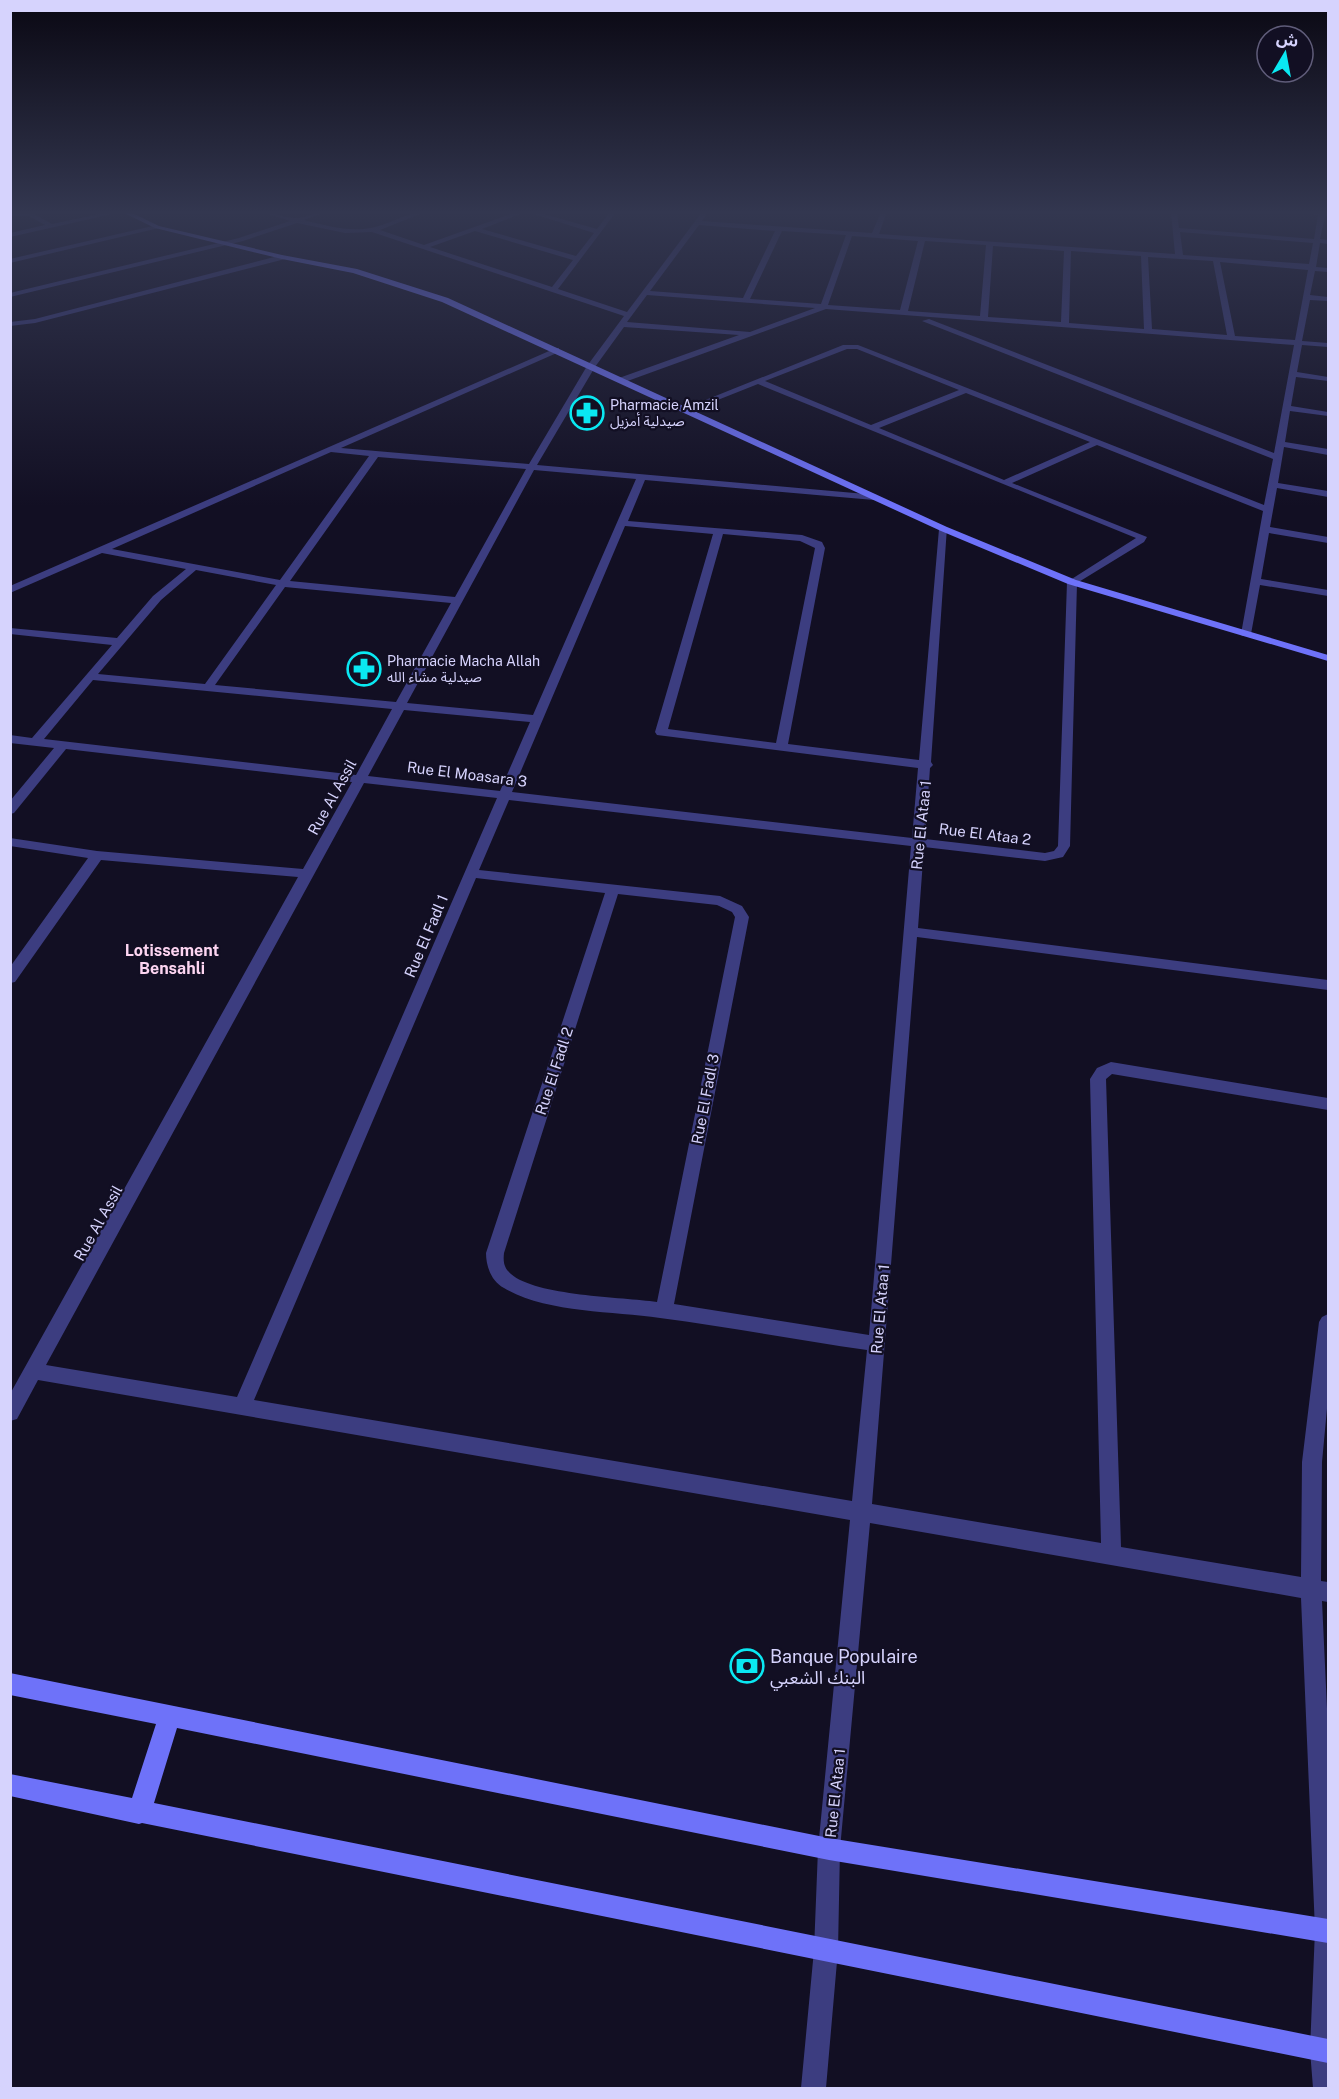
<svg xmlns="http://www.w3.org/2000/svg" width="1339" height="2099" viewBox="0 0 1339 2099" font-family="'Public Sans','Noto Sans Arabic',sans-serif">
	<rect width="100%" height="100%" fill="#120f23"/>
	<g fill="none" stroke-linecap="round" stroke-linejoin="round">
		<g fill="#3c3d80" fill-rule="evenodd">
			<path d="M 10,212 L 32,213 L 52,224 L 109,212 L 121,212 L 10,237 L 10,233 L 45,225 L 29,216 L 10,216 Z"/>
			<path d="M 263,212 C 274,212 286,219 297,218 C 306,218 315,212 325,212 L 304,220 C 327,226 352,233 375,227 C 392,223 408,212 425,212 L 380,230 L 424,245 L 516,212 L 525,212 L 482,229 L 576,256 L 594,233 L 527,212 L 537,212 L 597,229 L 610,212 L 616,212 L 558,289 L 627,312 L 702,212 L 708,212 L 702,221 L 872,233 L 881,212 L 887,212 L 879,234 L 1175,254 L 1171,212 L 1177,212 L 1179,228 L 1314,239 L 1318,215 L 1295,212 L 1328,212 L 1328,216 L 1325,216 L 1320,239 L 1328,240 L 1328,244 L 1320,243 L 1316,267 L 1328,268 L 1328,272 L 1315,271 L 1310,295 L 1328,297 L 1328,301 L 1310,300 L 1302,341 L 1328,343 L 1328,347 L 1302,345 L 1297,372 L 1328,377 L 1328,381 L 1296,377 L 1291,406 L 1328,412 L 1328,416 L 1290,411 L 1285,442 L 1328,449 L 1328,455 L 1284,447 L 1278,483 L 1328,491 L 1328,497 L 1277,488 L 1270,527 L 1328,537 L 1328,543 L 1269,533 L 1261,579 L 1328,590 L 1328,596 L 1260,585 L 1251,634 L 1242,636 L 1241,634 L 1263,511 L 1097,445 L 1012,483 L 1147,537 L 1144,542 L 1077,583 L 1070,846 L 1063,857 L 1045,861 L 924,847 L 918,928 L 1328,980 L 1328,990 L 917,937 L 872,1504 L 1101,1543 L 1090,1079 L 1097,1068 L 1111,1062 L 1328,1098 L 1328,1110 L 1112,1074 L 1106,1079 L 1121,1547 L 1301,1577 L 1302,1462 L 1319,1322 L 1322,1317 L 1328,1314 L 1328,1398 L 1322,1462 L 1321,1581 L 1328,1582 L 1328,1602 L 1322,1601 L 1328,1730 L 1328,2088 L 1313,2088 L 1310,2050 L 1315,1930 L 1301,1598 L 870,1523 L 840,1849 L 838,1950 L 826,2088 L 801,2088 L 814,1950 L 818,1849 L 850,1520 L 38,1380 L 17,1419 L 10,1421 L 10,1394 L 298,877 L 101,860 L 15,982 L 10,983 L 10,967 L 88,858 L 10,846 L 10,838 L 97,851 L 303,869 L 352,782 L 66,749 L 14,813 L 10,814 L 10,801 L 54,748 L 10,743 L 10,735 L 32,738 L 112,645 L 10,634 L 10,628 L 117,638 L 153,596 L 186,569 L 102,553 L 10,593 L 10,586 L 556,348 L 559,348 L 559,352 L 341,448 L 529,464 L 587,366 L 624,316 L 372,232 L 345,233 L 297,223 L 243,241 L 10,297 L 10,293 L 239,238 L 290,221 ZM 699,225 L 775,231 L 743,298 L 650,291 ZM 475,231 L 573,260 L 552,287 L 430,247 ZM 782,231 L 846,235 L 821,304 L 750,299 ZM 1180,232 L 1313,243 L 1309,264 L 1183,255 ZM 852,236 L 918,241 L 900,310 L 828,305 ZM 925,241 L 986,245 L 980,316 L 908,311 ZM 993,246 L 1064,251 L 1061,322 L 988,317 ZM 1071,251 L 1141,256 L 1144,329 L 1069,323 ZM 1148,257 L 1213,261 L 1227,335 L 1152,329 ZM 1220,262 L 1308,270 L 1295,340 L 1235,336 ZM 647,295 L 815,308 L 750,332 L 627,322 ZM 826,309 L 1294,345 L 1274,453 L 929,319 L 922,321 L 1273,459 L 1264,505 L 858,345 L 843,345 L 683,409 L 690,411 L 758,384 L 1136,538 L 1067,582 L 1058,846 L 1054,851 L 1045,853 L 925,839 L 930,768 L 933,765 L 931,762 L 947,527 L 939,529 L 919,760 L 788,744 L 825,548 L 822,542 L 802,535 L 628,521 L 645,480 L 874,500 L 877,499 L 877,495 L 537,465 L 595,367 L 624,327 L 739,335 L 619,378 L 618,380 L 622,383 ZM 847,349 L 857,349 L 959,390 L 871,425 L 765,381 ZM 966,393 L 1090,442 L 1004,480 L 879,428 ZM 331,452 L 369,456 L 280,580 L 112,549 ZM 378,457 L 526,469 L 455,597 L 290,581 ZM 534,470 L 636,479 L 533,715 L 407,703 ZM 625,526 L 713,534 L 655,732 L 657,735 L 918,768 L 912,838 L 512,792 ZM 723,534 L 800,541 L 815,548 L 776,743 L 668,729 ZM 196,570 L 276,585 L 205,684 L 98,674 L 161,600 ZM 285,587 L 451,603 L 396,702 L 215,685 ZM 93,680 L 392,709 L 356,775 L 44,739 ZM 404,710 L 530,722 L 500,791 L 368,776 ZM 364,783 L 497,798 L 237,1397 L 46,1365 ZM 509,800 L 911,846 L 869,1335 L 674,1304 L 749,917 L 742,906 L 720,896 L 479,870 ZM 476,878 L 605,893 L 486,1253 C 486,1266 491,1281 504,1288 C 546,1313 612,1311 660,1318 C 729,1327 798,1340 867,1350 L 852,1501 L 254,1400 ZM 618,894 L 717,905 L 732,912 L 735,917 L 657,1302 C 622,1297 536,1296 511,1274 C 504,1268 503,1262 504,1253 Z"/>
			<path d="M 157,225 L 159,228 L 10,263 L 10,259 Z"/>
			<path d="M 282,255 L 285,259 L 35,323 L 10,326 L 10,322 L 35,319 Z"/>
		</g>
		<g fill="#6e72f9" fill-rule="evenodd">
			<path d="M 122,212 L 130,212 L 159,226 L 282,255 L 357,269 L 448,298 L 947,527 L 1076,580 L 1328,655 L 1328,661 L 1068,584 L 941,531 L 442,302 L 353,273 L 282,259 L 155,228 Z"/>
			<path d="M 10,1673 L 829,1838 L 1328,1919 L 1328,1943 L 829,1860 L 177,1728 L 154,1803 L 1328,2039 L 1328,2063 L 142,1823 L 139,1824 L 10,1796 L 10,1774 L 132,1798 L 156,1724 L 10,1695 Z"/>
		</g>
	</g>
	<linearGradient id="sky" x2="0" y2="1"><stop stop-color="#0a0813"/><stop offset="0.42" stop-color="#333750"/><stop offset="1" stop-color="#333750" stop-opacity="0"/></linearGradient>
	<rect width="1339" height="506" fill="url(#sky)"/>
	<defs>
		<g id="pharmacy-ring" transform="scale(1.725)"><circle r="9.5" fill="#120f23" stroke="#0ae8f2" stroke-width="1.5"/><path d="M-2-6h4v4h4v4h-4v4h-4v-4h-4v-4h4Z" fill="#0ae8f2"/></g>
		<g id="bank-ring" transform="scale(1.725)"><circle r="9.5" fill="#120f23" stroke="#0ae8f2" stroke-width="1.5"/><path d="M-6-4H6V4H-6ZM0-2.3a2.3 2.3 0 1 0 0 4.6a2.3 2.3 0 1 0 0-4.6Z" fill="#0ae8f2"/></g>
	</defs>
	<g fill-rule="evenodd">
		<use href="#pharmacy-ring" x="587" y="413"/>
		<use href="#pharmacy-ring" x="364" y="669"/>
		<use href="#bank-ring" x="747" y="1666"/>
	</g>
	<g text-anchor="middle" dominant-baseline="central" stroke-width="4.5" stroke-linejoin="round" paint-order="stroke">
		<g font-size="14" fill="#d6d3fd" stroke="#120f23" text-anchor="start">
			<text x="610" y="405">Pharmacie Amzil<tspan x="610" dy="16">صيدلية أمزيل</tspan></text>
			<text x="387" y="661">Pharmacie Macha Allah<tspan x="387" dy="16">صيدلية مشاء الله</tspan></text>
		</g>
		<g font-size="15" fill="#d6d3fd" stroke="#120f23">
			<text transform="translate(467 774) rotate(7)">Rue El Moasara 3</text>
			<text transform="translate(332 797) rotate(-61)">Rue Al Assil</text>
			<text transform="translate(921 825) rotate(-84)">Rue El Ataa 1</text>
			<text transform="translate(985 834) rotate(7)">Rue El Ataa 2</text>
			<text transform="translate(426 936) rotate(-67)">Rue El Fadl 1</text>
			<text transform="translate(554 1071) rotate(-72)">Rue El Fadl 2</text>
			<text transform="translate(705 1099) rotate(-79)">Rue El Fadl 3</text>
			<text transform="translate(98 1223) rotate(-61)">Rue Al Assil</text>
			<text transform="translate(880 1309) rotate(-85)">Rue El Ataa 1</text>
			<text transform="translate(835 1793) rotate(-84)">Rue El Ataa 1</text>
		</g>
		<g font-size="16" font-weight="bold" fill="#fdd5f1" stroke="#120f23">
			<text x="172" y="950">Lotissement<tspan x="172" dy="18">Bensahli</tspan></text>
		</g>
		<g font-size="18" fill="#d6d3fd" stroke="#120f23" text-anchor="start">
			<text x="770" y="1656">Banque Populaire<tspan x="770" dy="21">البنك الشعبي</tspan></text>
		</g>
	</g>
	<rect width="1339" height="2099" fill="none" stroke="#d6d3fd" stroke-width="24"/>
	<g transform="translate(1285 54) rotate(10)"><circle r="28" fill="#120f23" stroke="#605d7a" stroke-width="1.5"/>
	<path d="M0-4.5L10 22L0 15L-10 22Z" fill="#0ae8f2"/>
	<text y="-9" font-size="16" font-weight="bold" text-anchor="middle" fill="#d6d3fd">ش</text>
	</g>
</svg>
